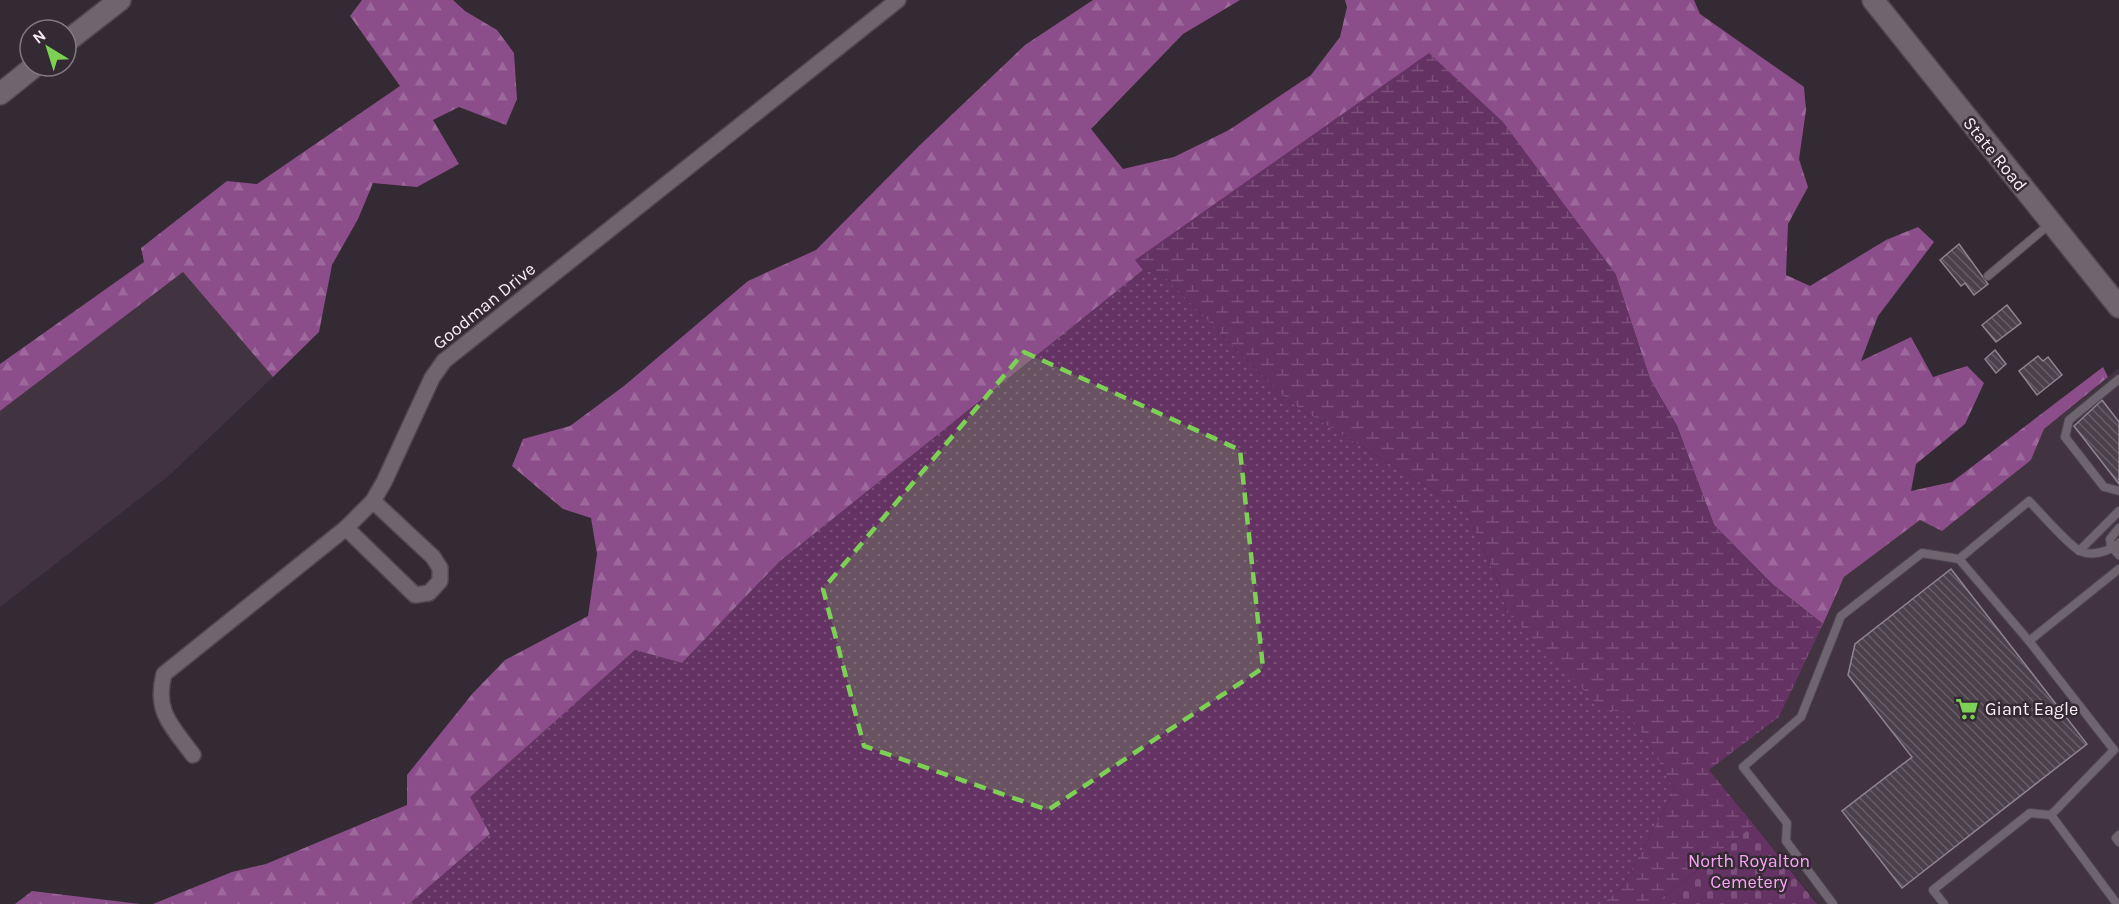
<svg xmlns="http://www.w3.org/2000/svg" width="2119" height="904" viewBox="0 0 2119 904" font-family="Karla,sans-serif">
	<defs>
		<pattern id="grass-dots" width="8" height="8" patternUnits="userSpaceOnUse" patternTransform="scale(1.5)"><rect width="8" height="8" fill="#653264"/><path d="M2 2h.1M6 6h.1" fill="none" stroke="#7c507b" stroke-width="1.8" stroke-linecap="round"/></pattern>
		<pattern id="forest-firs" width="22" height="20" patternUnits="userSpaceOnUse" patternTransform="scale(1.5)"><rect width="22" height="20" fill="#8c4e8a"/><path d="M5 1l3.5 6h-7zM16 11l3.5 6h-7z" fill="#9d689b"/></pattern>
		<pattern id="wetland-marsh" width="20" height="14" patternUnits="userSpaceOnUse" patternTransform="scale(1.5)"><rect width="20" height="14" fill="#653264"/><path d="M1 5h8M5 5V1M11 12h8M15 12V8" fill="none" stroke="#7c507b"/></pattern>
		<pattern id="cemetery-stones" width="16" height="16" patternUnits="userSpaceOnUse" patternTransform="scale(1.5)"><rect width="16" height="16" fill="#653264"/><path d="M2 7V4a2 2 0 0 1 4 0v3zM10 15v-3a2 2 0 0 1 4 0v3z" fill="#7c507b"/></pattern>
		<pattern id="building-back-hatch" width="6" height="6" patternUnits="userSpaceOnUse" patternTransform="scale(1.5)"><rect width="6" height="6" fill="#4b414b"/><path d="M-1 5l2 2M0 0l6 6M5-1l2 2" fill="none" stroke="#665d66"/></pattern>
	</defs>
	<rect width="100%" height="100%" fill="#342a33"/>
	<g fill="#423341">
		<path d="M 183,272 L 273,377 L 171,474 L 0,607 L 0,411 Z"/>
		<path d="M 2119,368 L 2119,904 L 1818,904 L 1709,770 L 1779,717 L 1844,577 L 1920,519 L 1942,531 L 2031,460 L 2044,429 Z"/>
	</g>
	<path fill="url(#grass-dots)" d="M 1143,270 L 1163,275 L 1288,401 L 1466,511 L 1499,584 L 1506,611 L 1627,712 C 1646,736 1659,764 1675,790 L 1622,887 L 1602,904 L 409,904 L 490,834 L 469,797 L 635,650 L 682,663 L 779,562 Z"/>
	<g fill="url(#forest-firs)">
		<path d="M 362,0 L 453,0 L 465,11 L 497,30 L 514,53 L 517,99 L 506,125 L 459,107 L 433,120 L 459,164 L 417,187 L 373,183 L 358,219 L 332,265 L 319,332 L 273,377 L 183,272 L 0,411 L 0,364 L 144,262 L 141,248 L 227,181 L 257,184 L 400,86 L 350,16 Z"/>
		<path d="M 1093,0 L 1240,0 L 1183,34 L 1091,129 L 1123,169 L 1174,157 L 1229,130 L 1311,75 L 1340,37 L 1347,7 L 1345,0 L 1694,0 L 1700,14 L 1804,87 L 1806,110 L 1799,159 L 1808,187 L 1788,224 L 1786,275 L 1810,286 L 1886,240 L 1918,227 L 1934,242 L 1878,316 L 1861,361 L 1911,337 L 1933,377 L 1967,366 L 1984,383 L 1965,424 L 1916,464 L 1911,491 L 1952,482 L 2103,367 L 2108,377 L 2044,429 L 2031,460 L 1942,531 L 1920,520 L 1844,577 L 1823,624 L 1772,584 L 1714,525 L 1677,426 L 1650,379 L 1615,273 L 1136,260 L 1143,270 L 779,562 L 682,663 L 635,650 L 470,797 L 490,834 L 409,904 L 153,904 L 232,872 L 266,864 L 407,805 L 407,775 L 473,693 L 505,660 L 588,616 L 597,554 L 591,518 L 563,509 L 512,466 L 523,439 L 570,426 L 624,386 L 748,281 L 816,250 L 920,145 L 1025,45 Z"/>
		<path d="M 32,891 L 140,904 L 15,904 Z"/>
	</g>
	<path fill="url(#wetland-marsh)" d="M 1429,53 L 1503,122 L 1615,273 L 1650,379 L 1677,426 L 1714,525 L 1772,584 L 1823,624 L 1779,717 L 1709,770 L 1754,825 L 1655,904 L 1602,904 L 1622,887 L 1675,790 C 1659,764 1646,736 1627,712 L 1603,710 L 1506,611 L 1499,584 L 1466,511 L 1288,401 L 1163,275 L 1143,270 L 1135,260 Z"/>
	<path fill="url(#cemetery-stones)" d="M 1754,825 L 1817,904 L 1655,904 Z"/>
	<g fill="url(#building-back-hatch)" stroke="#90848f" stroke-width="1.5">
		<path d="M 1959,244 L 1988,284 L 1974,295 L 1965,283 L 1961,286 L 1940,260 Z"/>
		<path d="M 2007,305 L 2021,323 L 1996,342 L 1982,325 Z"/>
		<path d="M 1995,350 L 2006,364 L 1996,373 L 1985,359 Z"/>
		<path d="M 2038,356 L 2043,361 L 2048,357 L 2062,375 L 2037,395 L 2019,371 Z"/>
		<path d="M 2102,400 L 2119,422 L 2119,484 L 2074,426 Z"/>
		<path d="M 1951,569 L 2087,744 L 1902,888 L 1842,811 L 1912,757 L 1848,675 L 1855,644 Z"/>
	</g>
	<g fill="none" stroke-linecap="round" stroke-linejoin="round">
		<g stroke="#504850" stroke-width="10">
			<g id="lane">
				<path d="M 1988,276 L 2051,223"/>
				<path d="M 2119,379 L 2069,420 L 2065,437 L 2104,487 L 2119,491"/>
				<path d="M 2119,528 L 2110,539 L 2111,546 L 2119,555"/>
				<path d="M 2119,543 C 2110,551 2092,557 2080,551 C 2067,544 2041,513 2029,501 L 1959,559 L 2029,641 L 2119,569"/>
				<path d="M 2079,551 L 2119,511"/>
				<path d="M 2029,641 L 2114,750 L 2051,815 L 2117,904"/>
				<path d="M 2119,835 L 2116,838 L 2119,842"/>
				<path d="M 1833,904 L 1786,841 L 1787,823 L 1743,767 L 1801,717 L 1841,616 L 1922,553 L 1959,559"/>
				<path d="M 1944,904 L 1933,890 L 2030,813 L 2051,815"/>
			</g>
		</g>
		<g stroke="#504850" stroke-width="18">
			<g id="street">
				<path d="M 346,528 L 415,595 L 429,593 L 440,581 L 440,568 L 433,557 L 373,501"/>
				<path d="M 193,755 C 172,726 154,712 164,674 L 346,528 L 373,501 L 384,482 L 432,378 L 444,361 L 898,0"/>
			</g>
		</g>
		<g stroke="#504850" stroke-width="24">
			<g id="secondary">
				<path d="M 1873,0 L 2119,307"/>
				<path d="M 66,42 L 120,0"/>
				<path d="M 0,94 L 35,66"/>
			</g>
		</g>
		<use href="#lane" stroke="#6f656f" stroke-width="8"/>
		<use href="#street" stroke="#6f656f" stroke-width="15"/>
		<use href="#secondary" stroke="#6f656f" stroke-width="21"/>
	</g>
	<path fill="#7cd155" fill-opacity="0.2" stroke="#7cd155" stroke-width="4.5" stroke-dasharray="12 8" stroke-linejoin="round" d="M 1024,352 L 1240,450 L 1263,668 L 1048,810 L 864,746 L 823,589 Z"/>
	<defs>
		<g id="supermarket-bare" transform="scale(1.8)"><path d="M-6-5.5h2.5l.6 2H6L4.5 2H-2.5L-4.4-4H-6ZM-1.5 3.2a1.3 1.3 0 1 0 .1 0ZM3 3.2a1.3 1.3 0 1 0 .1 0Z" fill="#7cd155" stroke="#342a33" stroke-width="2.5" paint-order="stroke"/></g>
	</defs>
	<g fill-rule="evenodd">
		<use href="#supermarket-bare" x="1967" y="709"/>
	</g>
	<g text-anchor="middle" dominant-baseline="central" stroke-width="5" stroke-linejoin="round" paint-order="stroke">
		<g font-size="18" fill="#f6f0f6" stroke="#342a33">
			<text transform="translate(1995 154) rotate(51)">State Road</text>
			<text transform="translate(484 306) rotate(-39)">Goodman Drive</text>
		</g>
		<g font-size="18" fill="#f6f0f6" stroke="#342a33" text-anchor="start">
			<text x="1985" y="709">Giant Eagle</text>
		</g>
		<g font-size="18" fill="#fba3f7" stroke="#342a33">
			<text x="1749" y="861">North Royalton<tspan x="1749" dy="21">Cemetery</tspan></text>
		</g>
	</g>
	<g transform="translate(48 48) rotate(322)"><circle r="28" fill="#342a33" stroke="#827981" stroke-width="1.5"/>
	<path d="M0-4.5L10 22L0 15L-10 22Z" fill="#7cd155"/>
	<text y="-9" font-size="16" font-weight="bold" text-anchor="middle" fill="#f6f0f6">N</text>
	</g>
</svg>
